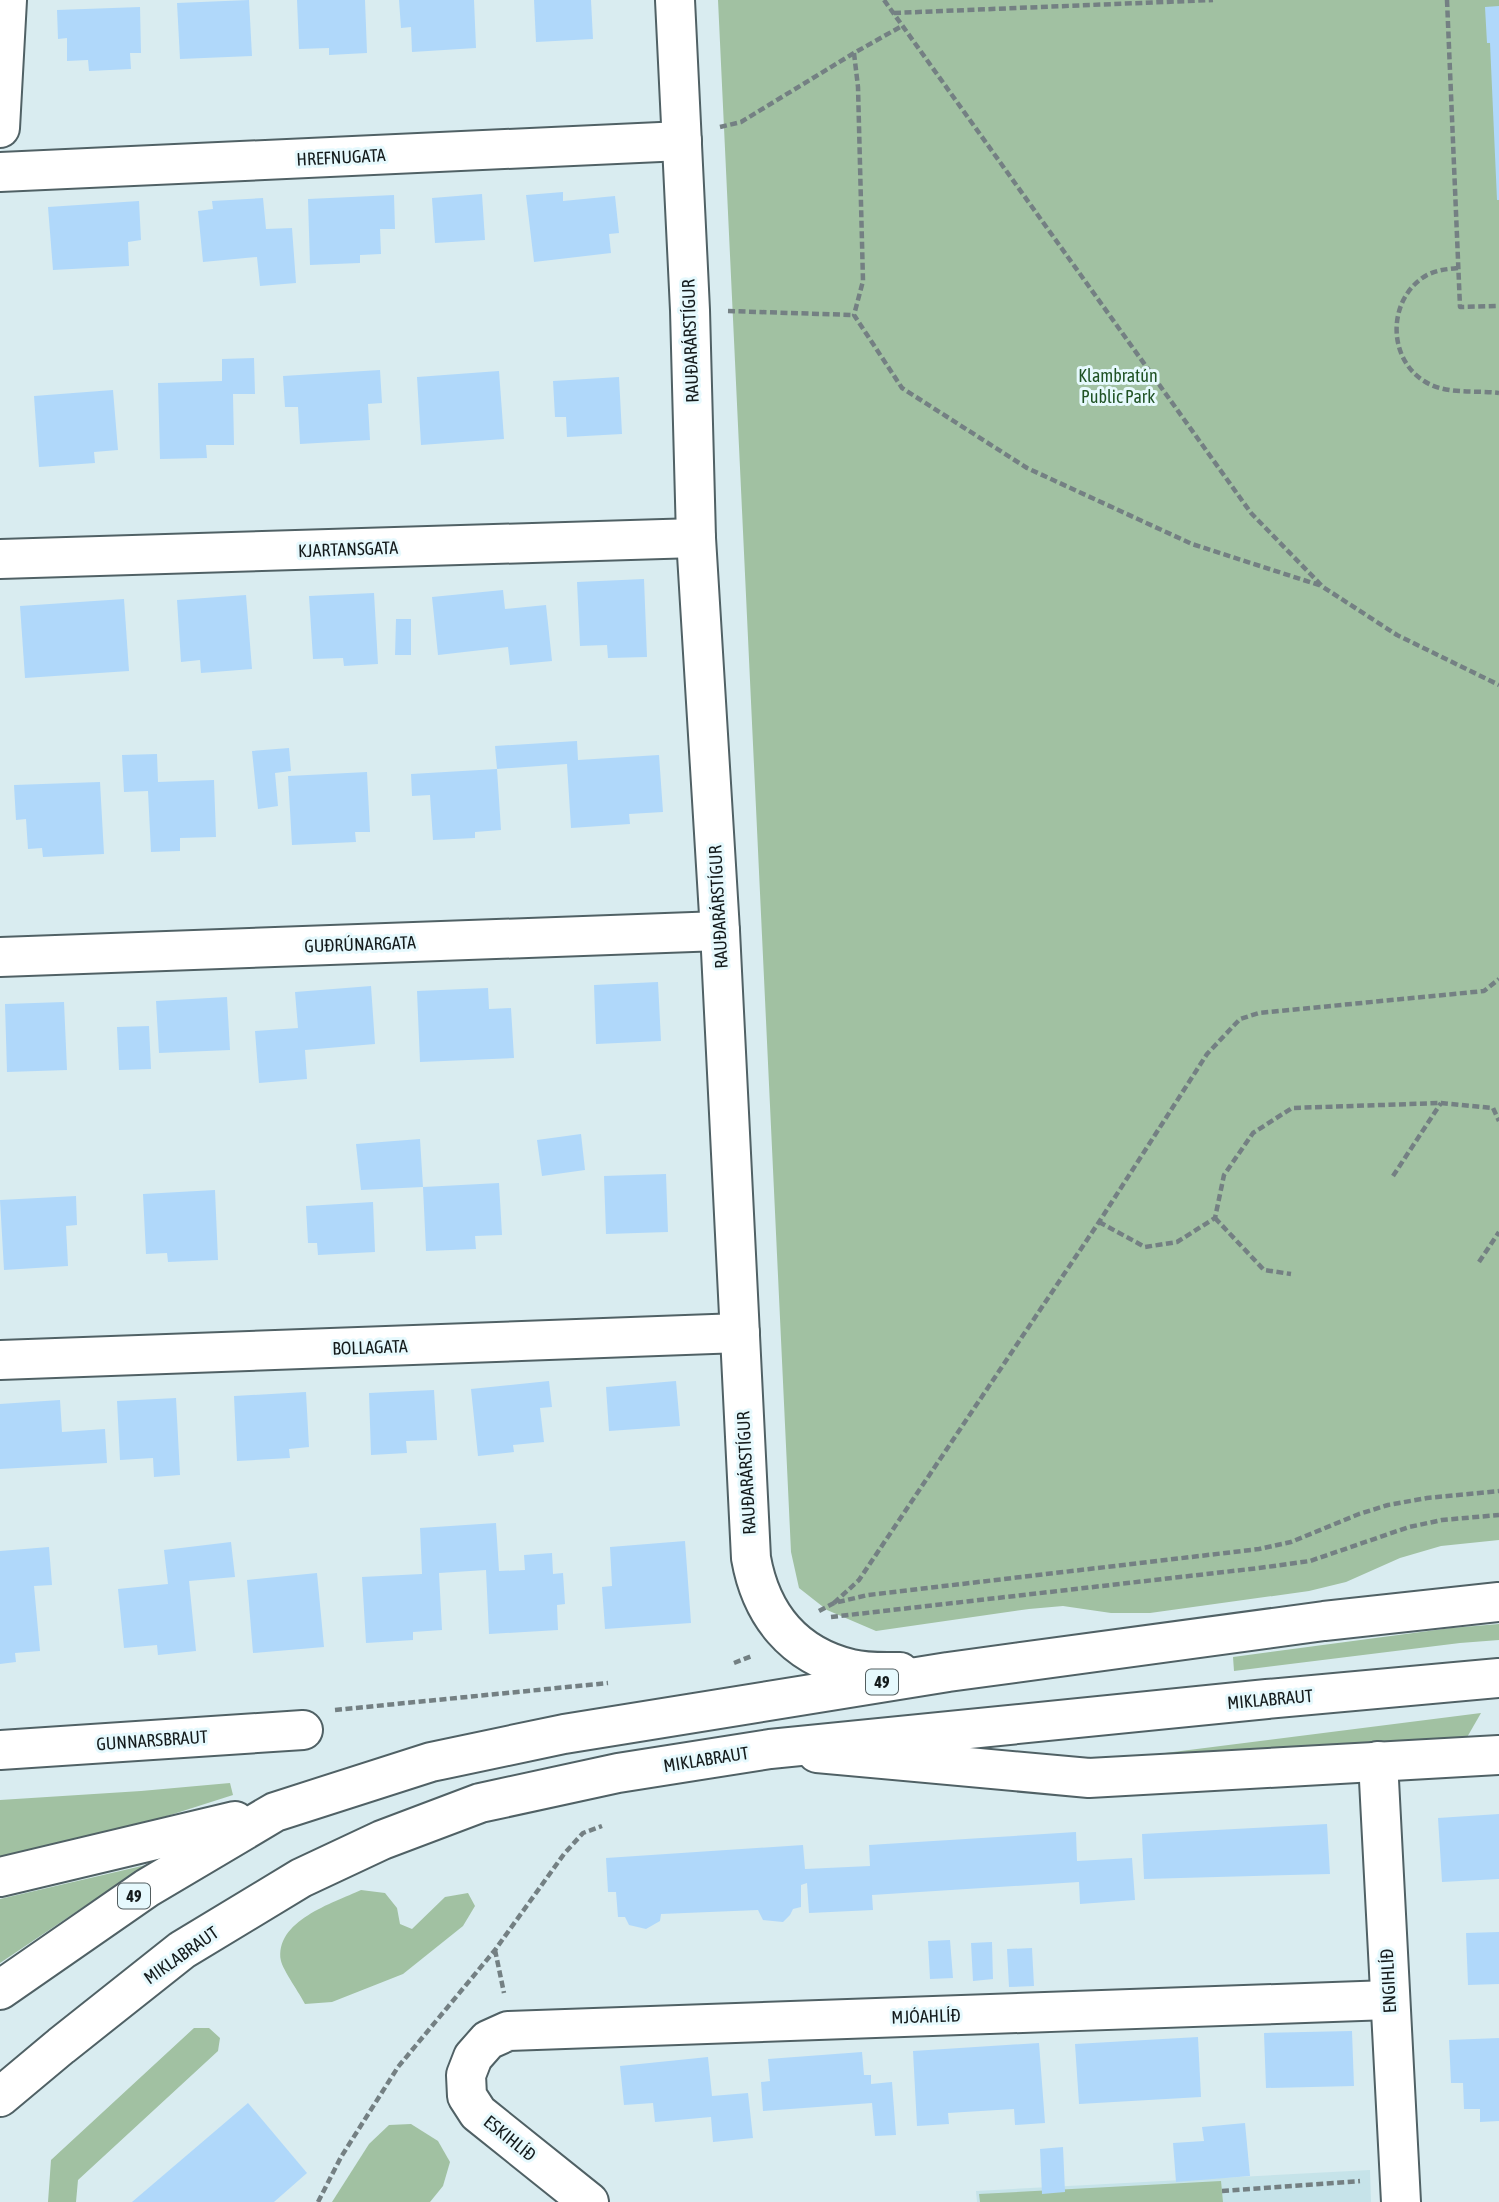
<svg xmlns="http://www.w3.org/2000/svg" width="1499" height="2202" viewBox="0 0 1499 2202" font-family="'Asap Condensed',sans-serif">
	<rect width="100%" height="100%" fill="#d9ecf0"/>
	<path fill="#c6e3e9" d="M 1370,2170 L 1371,2202 L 977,2202 L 976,2191 Z"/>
	<g fill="#a1c1a2">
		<path d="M 718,0 L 1499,0 L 1499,1540 L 1441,1546 L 1400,1558 L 1346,1582 L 1309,1591 L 1150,1613 L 1111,1613 L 1063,1606 L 1029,1609 L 876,1631 L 827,1610 L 799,1588 L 791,1552 Z"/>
		<path d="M 1499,1624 L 1499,1640 L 1460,1643 L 1234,1671 L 1233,1657 L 1451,1628 Z"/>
		<path d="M 1481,1713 L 1462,1746 L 1094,1762 Z"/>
		<path d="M 230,1783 L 233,1795 L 95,1839 L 0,1862 L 0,1800 L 141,1791 Z"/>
		<path d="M 146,1865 L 0,1963 L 0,1899 Z"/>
		<path d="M 361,1890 L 385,1893 L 397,1908 L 400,1924 L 412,1929 L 445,1897 L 468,1893 L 475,1906 L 463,1926 L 403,1974 L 332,2002 L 305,2004 C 300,1994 283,1970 281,1961 C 274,1921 333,1903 361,1890 Z"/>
		<path d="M 194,2028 L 209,2028 L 220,2038 L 218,2051 L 78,2180 L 76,2202 L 48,2202 L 51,2160 Z"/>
		<path d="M 411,2124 L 438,2141 L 450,2162 L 443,2186 L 430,2202 L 332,2202 L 369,2144 L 389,2125 Z"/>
		<path d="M 1221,2181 L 1223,2202 L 980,2202 L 979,2194 Z"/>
	</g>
	<g fill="#b0d8fa">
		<path d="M 249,0 L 252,56 L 180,59 L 177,3 Z"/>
		<path d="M 297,0 L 365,0 L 367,53 L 329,55 L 329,48 L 299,49 Z"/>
		<path d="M 399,0 L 474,0 L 476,48 L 412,52 L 411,27 L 401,28 Z"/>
		<path d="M 534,0 L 591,0 L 593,39 L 536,42 Z"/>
		<path d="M 1499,6 L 1499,200 L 1497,200 L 1490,43 L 1487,43 L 1485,7 Z"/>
		<path d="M 140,7 L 141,53 L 130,53 L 131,69 L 89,71 L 88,60 L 67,61 L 67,38 L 58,39 L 57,10 Z"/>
		<path d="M 563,192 L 563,201 L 615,196 L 619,233 L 609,234 L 611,253 L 534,262 L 526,195 Z"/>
		<path d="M 482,194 L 485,240 L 435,243 L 432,198 Z"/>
		<path d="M 394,195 L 395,229 L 380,229 L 381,254 L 360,255 L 360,263 L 310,265 L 308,199 Z"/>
		<path d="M 263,198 L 266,229 L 292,228 L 296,283 L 260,286 L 257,257 L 203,262 L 198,211 L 213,209 L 212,201 Z"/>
		<path d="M 139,201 L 141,240 L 128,242 L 129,266 L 53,270 L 48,207 Z"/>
		<path d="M 254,358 L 255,394 L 233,394 L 234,445 L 206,445 L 207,458 L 160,459 L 158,383 L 222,381 L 222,359 Z"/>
		<path d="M 380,370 L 382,403 L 368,404 L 370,440 L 300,444 L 298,407 L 285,407 L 283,376 Z"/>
		<path d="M 499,371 L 504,439 L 421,445 L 417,377 Z"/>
		<path d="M 619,377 L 622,434 L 567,437 L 566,417 L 555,417 L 553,381 Z"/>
		<path d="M 113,390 L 118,450 L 94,452 L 95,463 L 39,467 L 34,396 Z"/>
		<path d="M 644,579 L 647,657 L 608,658 L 607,645 L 580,646 L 577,582 Z"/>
		<path d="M 503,590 L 505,609 L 546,605 L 552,661 L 510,665 L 508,647 L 438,655 L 432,597 Z"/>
		<path d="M 374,593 L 378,664 L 344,666 L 343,658 L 313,659 L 309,596 Z"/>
		<path d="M 246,595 L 252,669 L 201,673 L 200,660 L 181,662 L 177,600 Z"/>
		<path d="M 124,599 L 129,671 L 25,678 L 20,606 Z"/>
		<path d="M 396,619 L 411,619 L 411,655 L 395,655 Z"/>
		<path d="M 577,741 L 578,760 L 659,755 L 663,812 L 629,814 L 630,824 L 571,828 L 567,764 L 497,769 L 495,746 Z"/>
		<path d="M 289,748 L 291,771 L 275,773 L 278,806 L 258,809 L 252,751 Z"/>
		<path d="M 157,754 L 158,782 L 214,780 L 216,837 L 180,838 L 180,851 L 151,852 L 148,791 L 124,792 L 122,755 Z"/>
		<path d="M 497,769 L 501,830 L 475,832 L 475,838 L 433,840 L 430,795 L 412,796 L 411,774 Z"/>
		<path d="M 367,772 L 370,832 L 355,832 L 356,842 L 292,845 L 288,776 Z"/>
		<path d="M 100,782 L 104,854 L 43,857 L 42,848 L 28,849 L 26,819 L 16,820 L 14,785 Z"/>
		<path d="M 658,982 L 661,1041 L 596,1044 L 594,985 Z"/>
		<path d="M 371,986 L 375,1044 L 305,1050 L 307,1079 L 259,1083 L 255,1031 L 298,1028 L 295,992 Z"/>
		<path d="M 488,988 L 489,1009 L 511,1008 L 514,1058 L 420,1062 L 417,991 Z"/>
		<path d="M 227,997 L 230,1050 L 159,1053 L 156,1001 Z"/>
		<path d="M 64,1002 L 67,1070 L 7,1072 L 5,1004 Z"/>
		<path d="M 149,1026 L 151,1069 L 119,1070 L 117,1027 Z"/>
		<path d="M 581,1134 L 585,1170 L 542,1176 L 537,1140 Z"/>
		<path d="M 420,1139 L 423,1187 L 361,1190 L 356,1144 Z"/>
		<path d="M 666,1174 L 668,1232 L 606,1234 L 604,1176 Z"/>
		<path d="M 499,1183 L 502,1235 L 475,1236 L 476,1249 L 426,1251 L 423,1187 Z"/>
		<path d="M 215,1190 L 218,1260 L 168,1262 L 167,1253 L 146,1254 L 143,1194 Z"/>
		<path d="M 76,1196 L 77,1225 L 66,1226 L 68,1266 L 4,1270 L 0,1200 Z"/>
		<path d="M 373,1202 L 375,1252 L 318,1255 L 317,1243 L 308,1243 L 306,1206 Z"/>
		<path d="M 549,1381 L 552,1407 L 540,1408 L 544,1442 L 513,1445 L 514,1452 L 478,1456 L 471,1389 Z"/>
		<path d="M 676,1381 L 680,1426 L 609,1431 L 606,1387 Z"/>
		<path d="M 434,1390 L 437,1440 L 406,1441 L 407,1453 L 371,1455 L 369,1393 Z"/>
		<path d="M 306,1392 L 309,1447 L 289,1449 L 290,1458 L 237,1461 L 234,1396 Z"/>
		<path d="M 176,1398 L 180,1475 L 154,1477 L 153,1458 L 120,1460 L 117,1401 Z"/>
		<path d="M 60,1400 L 62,1432 L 105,1429 L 107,1463 L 0,1469 L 0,1404 Z"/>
		<path d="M 496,1523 L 499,1571 L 525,1570 L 524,1555 L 552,1553 L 553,1574 L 563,1573 L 565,1604 L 557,1605 L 558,1630 L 489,1634 L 486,1570 L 439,1573 L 442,1630 L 413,1632 L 413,1640 L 366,1643 L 362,1577 L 422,1574 L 420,1528 Z"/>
		<path d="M 685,1541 L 691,1623 L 605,1629 L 602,1587 L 612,1586 L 610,1547 Z"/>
		<path d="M 231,1542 L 235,1577 L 189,1581 L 196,1651 L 158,1655 L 157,1645 L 124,1648 L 118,1589 L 168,1584 L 164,1550 Z"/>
		<path d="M 49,1547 L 52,1585 L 34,1586 L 40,1651 L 15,1653 L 16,1662 L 0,1664 L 0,1551 Z"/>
		<path d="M 317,1573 L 324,1647 L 253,1653 L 247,1580 Z"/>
		<path d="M 1499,1814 L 1499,1879 L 1442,1882 L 1438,1818 Z"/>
		<path d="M 1327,1824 L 1330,1874 L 1144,1879 L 1142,1834 Z"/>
		<path d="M 1076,1832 L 1077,1861 L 1132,1858 L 1135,1900 L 1080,1904 L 1079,1882 L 872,1895 L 873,1910 L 809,1913 L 807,1883 L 801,1885 L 801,1907 L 793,1909 L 790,1915 L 783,1922 L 763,1920 L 758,1910 L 661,1914 L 660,1921 L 646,1929 L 629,1925 L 625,1917 L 618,1917 L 616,1892 L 608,1892 L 606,1858 L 803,1845 L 805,1869 L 870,1866 L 869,1845 Z"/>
		<path d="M 1499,1932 L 1499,1984 L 1468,1985 L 1466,1933 Z"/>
		<path d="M 950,1940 L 953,1978 L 930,1979 L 928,1941 Z"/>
		<path d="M 992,1942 L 993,1979 L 973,1981 L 971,1943 Z"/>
		<path d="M 1032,1948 L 1034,1986 L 1009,1987 L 1007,1949 Z"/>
		<path d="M 1352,2031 L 1354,2086 L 1266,2088 L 1264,2033 Z"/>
		<path d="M 1198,2037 L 1201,2097 L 1079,2104 L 1075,2044 Z"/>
		<path d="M 1499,2038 L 1499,2121 L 1480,2122 L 1480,2109 L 1464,2109 L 1463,2083 L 1451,2083 L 1449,2040 Z"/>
		<path d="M 1039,2043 L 1045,2123 L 1015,2125 L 1014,2109 L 948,2113 L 949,2124 L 917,2126 L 913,2051 Z"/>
		<path d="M 862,2052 L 864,2075 L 871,2075 L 871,2084 L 892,2082 L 896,2135 L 875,2136 L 872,2103 L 763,2111 L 761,2082 L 770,2081 L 768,2059 Z"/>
		<path d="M 708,2057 L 712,2096 L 748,2093 L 753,2138 L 713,2142 L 711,2117 L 655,2122 L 653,2103 L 624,2105 L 620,2066 Z"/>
		<path d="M 248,2103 L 307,2173 L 274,2202 L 132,2202 Z"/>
		<path d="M 1245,2123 L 1250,2176 L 1176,2182 L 1173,2143 L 1204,2141 L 1202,2127 Z"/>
		<path d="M 1063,2147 L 1065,2192 L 1042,2194 L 1040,2149 Z"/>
	</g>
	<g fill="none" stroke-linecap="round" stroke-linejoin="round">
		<g stroke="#506165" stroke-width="42">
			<g id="minor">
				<path d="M 675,0 L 690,310 L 696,538 L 720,931 L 751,1558 C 761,1614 793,1655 851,1669 C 867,1673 884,1672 900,1672"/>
				<path d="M 0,128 L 7,0"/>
				<path d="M 0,172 L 682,141"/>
				<path d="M 0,559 L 696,538"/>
				<path d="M 0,957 L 720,931"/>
				<path d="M 0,1360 L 740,1333"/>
				<path d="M 0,1750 L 303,1730"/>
				<path d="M 817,1753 L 1089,1778 L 1499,1755"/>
				<path d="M 1378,1761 L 1401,2202"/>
				<path d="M 589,2202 L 478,2113 L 467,2096 L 466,2075 L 473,2057 L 488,2040 L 508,2031 L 1389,2000"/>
			</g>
		</g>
		<g stroke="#506165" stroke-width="42">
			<g id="trunk">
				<path d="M 0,1877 L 235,1821"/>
				<path d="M 0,1990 L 147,1888 L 275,1812 L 431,1762 L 564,1734 L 948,1672 L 1324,1621 L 1499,1602"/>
				<path d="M 0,2097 L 61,2046 L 182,1950 L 301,1878 L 382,1840 L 480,1803 L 618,1773 L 770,1749 L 1267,1699 L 1499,1678"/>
			</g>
		</g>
		<g stroke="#748083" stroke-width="4.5" stroke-dasharray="7 3.5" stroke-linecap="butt">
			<path d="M 884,0 L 1251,513 L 1323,587 L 1397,635 L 1499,685"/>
			<path d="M 1447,0 L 1460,307 L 1499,306"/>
			<path d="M 894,13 L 1213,0"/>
			<path d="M 854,53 L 858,87 L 863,281 L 854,315 L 902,388 L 1027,468 L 1192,544 L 1322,586"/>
			<path d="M 720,127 L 741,122 L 854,53 L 902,26"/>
			<path d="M 1458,268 C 1447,269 1437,270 1427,275 C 1388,297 1386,357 1424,381 C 1445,395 1475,390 1499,393"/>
			<path d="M 728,311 L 854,315"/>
			<path d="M 1393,1176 L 1441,1103"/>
			<path d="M 1215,1218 L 1264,1270 L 1291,1274"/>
			<path d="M 1099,1222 L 1145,1247 L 1177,1242 L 1215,1218 L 1224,1175 L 1253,1133 L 1292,1108 L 1441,1103 L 1493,1108 L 1499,1121"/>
			<path d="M 1479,1262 L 1499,1232"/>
			<path d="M 834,1603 L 859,1580 L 1099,1222 L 1207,1054 L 1240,1019 L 1259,1013 L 1484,991 L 1499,979"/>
			<path d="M 819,1611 L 834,1603 L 868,1595 L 1259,1549 L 1291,1542 L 1359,1514 L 1388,1505 L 1427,1498 L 1499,1491"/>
			<path d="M 831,1617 L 1259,1568 L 1310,1561 L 1409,1527 L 1442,1520 L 1499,1515"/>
			<path d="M 734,1663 L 752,1656"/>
			<path d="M 335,1710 L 608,1683"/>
			<path d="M 495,1950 L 504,1993"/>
			<path d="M 1222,2191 L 1360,2181"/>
			<path d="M 318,2202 L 341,2157 L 398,2067 L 495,1950 L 564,1854 L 583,1833 L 602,1826"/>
		</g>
		<use href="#minor" stroke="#fff" stroke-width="38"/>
		<use href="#trunk" stroke="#fff" stroke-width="38"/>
	</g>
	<g text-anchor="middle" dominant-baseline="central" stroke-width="6" stroke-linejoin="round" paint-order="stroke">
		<g fill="#e6f9fd" stroke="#535e60" stroke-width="2">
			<rect x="866" y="1669.5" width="32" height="25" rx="5"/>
			<rect x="118" y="1883.5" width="32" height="25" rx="5"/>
		</g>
		<g font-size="16" font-weight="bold" fill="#141b1c">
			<text x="882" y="1682">49</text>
			<text x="134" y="1896">49</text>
		</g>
		<g font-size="18" fill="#141b1c" stroke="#e6f9fd">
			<text transform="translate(341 157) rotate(-3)">HREFNUGATA</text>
			<text transform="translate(690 341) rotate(-92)">RAUÐARÁRSTÍGUR</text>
			<text transform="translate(348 549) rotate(-2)">KJARTANSGATA</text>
			<text transform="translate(718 907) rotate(-93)">RAUÐARÁRSTÍGUR</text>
			<text transform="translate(360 944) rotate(-2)">GUÐRÚNARGATA</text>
			<text transform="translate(370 1347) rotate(-2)">BOLLAGATA</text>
			<text transform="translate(746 1473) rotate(-93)">RAUÐARÁRSTÍGUR</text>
			<text transform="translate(1270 1699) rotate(-5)">MIKLABRAUT</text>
			<text transform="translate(152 1740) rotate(-4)">GUNNARSBRAUT</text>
			<text transform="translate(706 1759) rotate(-9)">MIKLABRAUT</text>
			<text transform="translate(181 1955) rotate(-35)">MIKLABRAUT</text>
			<text transform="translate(1388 1981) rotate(-93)">ENGIHLÍÐ</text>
			<text transform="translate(926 2016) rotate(-2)">MJÓAHLÍÐ</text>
			<text transform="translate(510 2138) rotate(39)">ESKIHLÍÐ</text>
		</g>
		<g font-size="18" fill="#205325" stroke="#e6f9fd">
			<text x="1118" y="375">Klambratún<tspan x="1118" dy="21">Public Park</tspan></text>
		</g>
	</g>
</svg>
